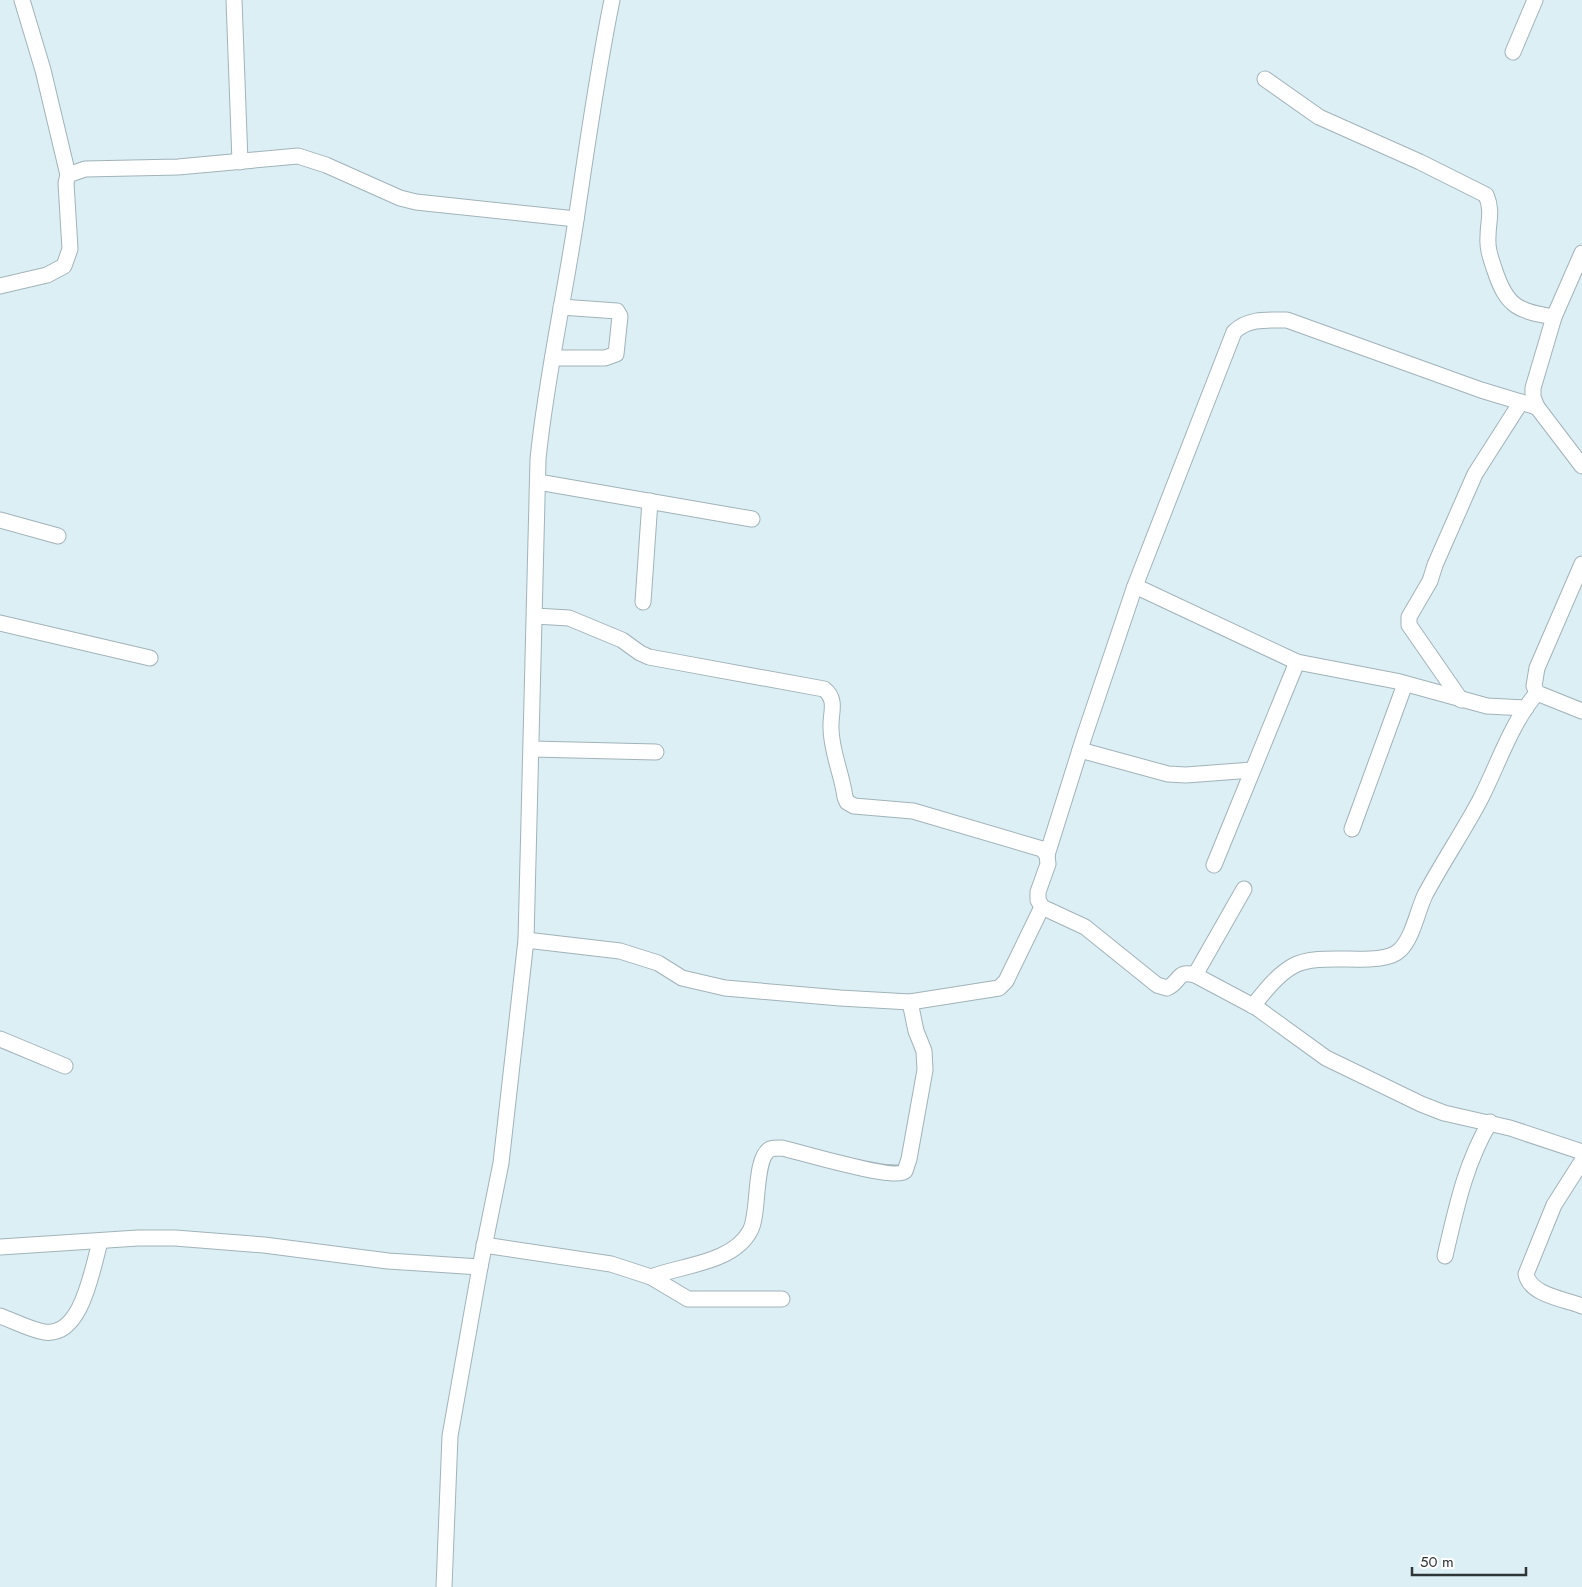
<svg xmlns="http://www.w3.org/2000/svg" width="1582" height="1587" viewBox="0 0 1582 1587" font-family="Jost,sans-serif">
	<rect width="100%" height="100%" fill="#dceff5"/>
	<g fill="none" stroke-linecap="round" stroke-linejoin="round">
		<g stroke="#a1b3b9" stroke-width="17">
			<g id="minor">
				<path d="M 22,0 L 43,70 L 68,175"/>
				<path d="M 234,0 L 240,162"/>
				<path d="M 1513,52 L 1535,0"/>
				<path d="M 1265,79 L 1319,117 L 1420,162 L 1486,195 C 1493,211 1488,221 1488,237 C 1487,249 1491,259 1495,271 C 1507,307 1518,311 1554,317"/>
				<path d="M 1582,253 L 1554,317 L 1533,388 L 1533,397 L 1537,407 L 1582,466"/>
				<path d="M 0,286 L 47,275 L 64,266 L 70,249 L 66,183 L 68,175 L 85,169 L 178,167 L 298,156 L 326,165 L 400,198 L 416,202 L 576,219"/>
				<path d="M 553,358 L 605,358 L 616,354 L 620,316 L 617,311 L 561,307"/>
				<path d="M 538,482 L 752,519"/>
				<path d="M 0,520 L 58,536"/>
				<path d="M 1582,564 L 1537,668 L 1534,686 L 1537,693 L 1582,711"/>
				<path d="M 1135,586 L 1297,662 L 1396,681 L 1487,706 L 1526,708"/>
				<path d="M 643,602 L 650,501"/>
				<path d="M 535,616 L 569,618 L 622,640 L 640,653 L 649,657 L 824,689 C 838,700 830,713 831,728 C 831,751 842,774 845,797 L 847,802 L 854,806 L 913,811 L 1042,849 L 1047,855 L 1048,864 L 1038,892 L 1038,900 L 1042,907 L 1085,927 L 1157,985 L 1167,988 C 1181,982 1176,970 1195,975 L 1257,1008 L 1326,1058 L 1421,1104 L 1444,1113 L 1510,1128 L 1582,1152"/>
				<path d="M 0,623 L 150,658"/>
				<path d="M 1461,700 L 1409,625 L 1409,617 L 1430,581 L 1435,565 L 1475,474 L 1521,402"/>
				<path d="M 532,749 L 656,752"/>
				<path d="M 1080,750 L 1168,774 L 1186,775 L 1252,770"/>
				<path d="M 1352,829 L 1405,684"/>
				<path d="M 1047,855 L 1084,737 L 1135,586 L 1234,332 C 1248,318 1268,320 1287,320 L 1481,390 L 1537,407"/>
				<path d="M 1214,865 L 1297,662"/>
				<path d="M 526,940 L 620,951 L 658,963 L 682,978 L 725,988 L 840,998 L 910,1002 L 999,988 L 1006,981 L 1042,907"/>
				<path d="M 1195,975 L 1244,889"/>
				<path d="M 1253,1006 C 1264,992 1277,975 1293,966 C 1322,950 1381,969 1400,950 C 1413,937 1417,912 1425,895 C 1442,863 1463,832 1480,800 C 1498,765 1511,723 1537,693"/>
				<path d="M 0,1039 L 65,1066"/>
				<path d="M 1582,1161 L 1554,1205 L 1526,1274 C 1530,1295 1564,1299 1582,1306"/>
				<path d="M 484,1245 L 611,1264 L 651,1277 L 688,1299 L 782,1299"/>
				<path d="M 0,1247 L 138,1238 L 175,1238 L 264,1245 L 388,1261 L 480,1267"/>
				<path d="M 1445,1256 C 1456,1209 1465,1164 1490,1122"/>
				<path d="M 651,1277 C 682,1265 733,1263 750,1231 C 760,1214 753,1159 770,1149 C 773,1148 779,1148 782,1148 C 800,1152 895,1181 905,1171 L 909,1159 L 925,1070 L 924,1051 L 916,1031 L 910,1002"/>
				<path d="M 0,1316 C 14,1321 29,1329 44,1332 C 82,1338 92,1269 100,1242"/>
				<path d="M 444,1587 L 450,1436 L 480,1267 L 501,1163 L 526,940 L 538,459 C 546,379 564,300 576,220 C 587,147 597,73 612,0"/>
			</g>
		</g>
		<use href="#minor" stroke="#fff" stroke-width="15"/>
	</g>
	<path d="M1412 1567v8h114v-8" fill="none" stroke="#2e3537" stroke-width="2.5"/>
	<text x="1420" y="1567" font-size="15" fill="#2e3537" stroke="#ffffff" stroke-width="4" paint-order="stroke">50 m</text>
</svg>
